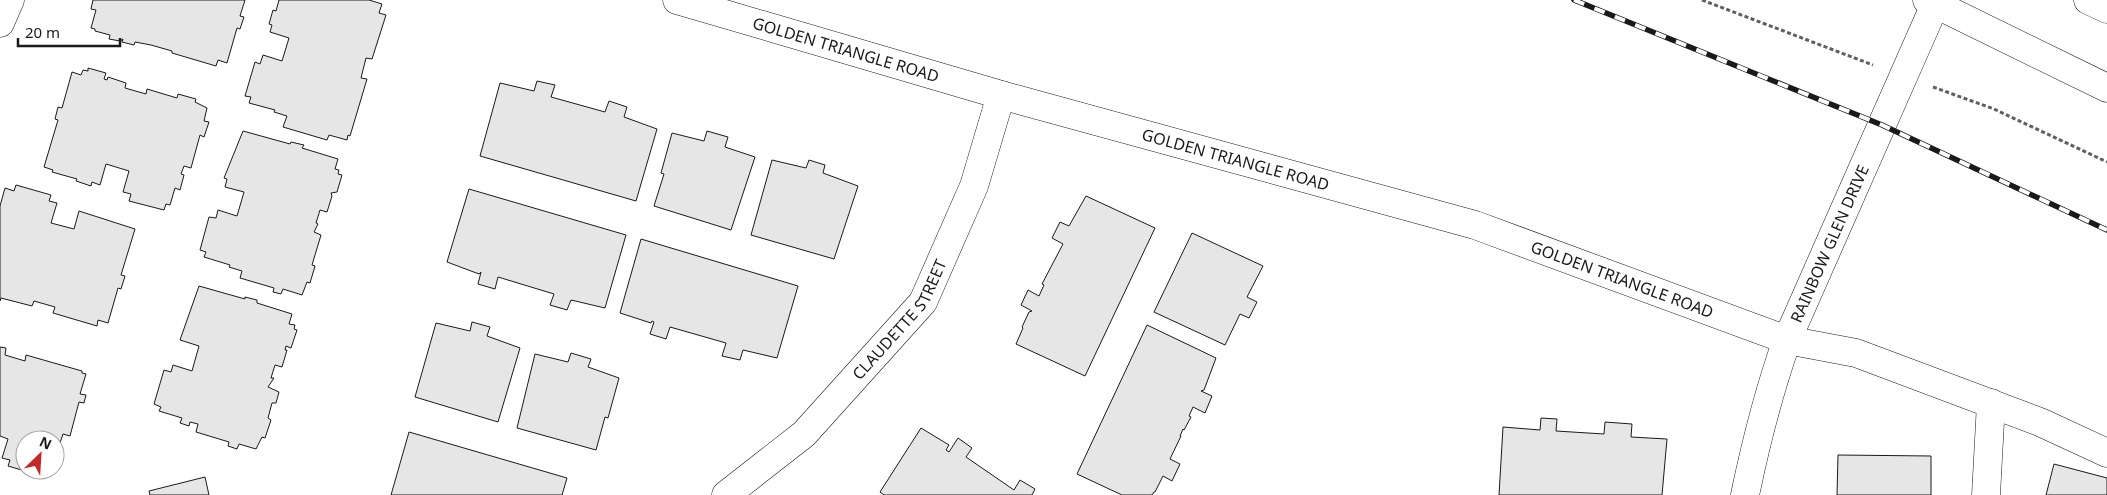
<svg xmlns="http://www.w3.org/2000/svg" width="2107" height="495" viewBox="0 0 2107 495" font-family="'Noto Sans',sans-serif">
	<rect width="100%" height="100%" fill="#fff"/>
	<g fill="#e6e6e6" stroke="#1a1a1a">
		<path d="M 93,0 L 245,0 L 240,16 L 244,17 L 240,29 L 237,28 L 227,63 L 218,60 L 216,66 L 172,53 L 172,51 L 151,45 L 135,42 L 134,45 L 122,42 L 123,39 L 120,41 L 109,39 L 110,35 L 95,31 L 95,29 L 91,28 L 96,10 L 91,9 Z"/>
		<path d="M 279,0 L 369,0 L 382,4 L 379,13 L 386,15 L 372,59 L 366,58 L 361,78 L 367,79 L 350,136 L 348,135 L 347,140 L 329,135 L 327,140 L 283,127 L 287,116 L 274,112 L 275,110 L 249,103 L 251,97 L 245,96 L 255,62 L 260,64 L 263,55 L 282,61 L 289,38 L 270,32 L 272,25 L 269,24 L 273,10 L 276,11 Z"/>
		<path d="M 88,68 L 106,73 L 104,79 L 107,80 L 108,77 L 126,83 L 125,88 L 146,94 L 147,89 L 177,98 L 178,94 L 196,99 L 195,102 L 207,108 L 204,121 L 209,122 L 204,137 L 200,135 L 191,168 L 184,166 L 181,174 L 184,175 L 180,190 L 175,188 L 170,205 L 166,204 L 164,210 L 129,201 L 131,194 L 123,192 L 129,171 L 106,164 L 100,185 L 92,182 L 91,186 L 76,181 L 77,179 L 52,172 L 53,170 L 44,167 L 58,120 L 55,119 L 58,107 L 62,108 L 72,72 L 81,75 L 83,70 L 88,71 Z"/>
		<path d="M 537,81 L 555,85 L 551,97 L 605,112 L 609,101 L 627,107 L 624,117 L 657,129 L 636,201 L 480,156 L 500,83 L 534,91 Z"/>
		<path d="M 243,131 L 290,144 L 291,142 L 304,145 L 302,148 L 338,159 L 335,169 L 339,170 L 338,174 L 342,175 L 337,192 L 331,193 L 332,196 L 327,212 L 320,210 L 316,223 L 318,224 L 314,232 L 321,235 L 312,265 L 315,266 L 310,283 L 307,282 L 302,295 L 283,289 L 281,294 L 273,292 L 274,288 L 240,278 L 242,271 L 229,267 L 230,265 L 204,257 L 206,252 L 200,250 L 209,217 L 216,218 L 218,210 L 237,216 L 244,192 L 225,187 L 227,179 L 224,178 Z"/>
		<path d="M 707,131 L 728,137 L 725,147 L 755,157 L 731,230 L 654,206 L 664,174 L 661,173 L 672,133 L 704,141 Z"/>
		<path d="M 772,160 L 806,168 L 809,160 L 825,165 L 823,173 L 858,186 L 834,259 L 751,235 Z"/>
		<path d="M 16,185 L 51,195 L 49,201 L 57,203 L 51,223 L 74,229 L 79,211 L 135,229 L 121,275 L 125,276 L 121,289 L 118,288 L 108,323 L 98,320 L 97,326 L 53,313 L 55,307 L 34,301 L 32,306 L 1,298 L 0,301 L 0,206 L 5,188 L 14,191 Z"/>
		<path d="M 469,189 L 626,235 L 605,308 L 571,300 L 567,310 L 550,305 L 554,294 L 498,277 L 495,289 L 478,284 L 481,272 L 479,274 L 447,262 Z"/>
		<path d="M 1086,196 L 1155,228 L 1085,376 L 1016,344 L 1023,328 L 1022,327 L 1029,312 L 1032,311 L 1021,305 L 1028,290 L 1039,296 L 1044,285 L 1042,284 L 1063,244 L 1052,238 L 1060,222 L 1069,226 Z"/>
		<path d="M 1192,233 L 1263,266 L 1247,297 L 1257,302 L 1249,318 L 1240,314 L 1225,345 L 1154,312 Z"/>
		<path d="M 641,239 L 798,286 L 777,358 L 743,350 L 740,360 L 722,356 L 726,343 L 670,327 L 666,339 L 650,334 L 654,322 L 652,321 L 651,323 L 620,313 Z"/>
		<path d="M 199,286 L 245,299 L 245,297 L 257,300 L 257,303 L 292,314 L 289,324 L 295,325 L 294,329 L 297,330 L 291,348 L 286,346 L 285,350 L 287,350 L 282,367 L 275,365 L 271,378 L 274,378 L 268,387 L 279,392 L 276,403 L 272,403 L 268,418 L 271,420 L 265,438 L 262,437 L 256,449 L 239,444 L 237,449 L 228,446 L 229,442 L 196,432 L 198,424 L 190,422 L 189,426 L 180,423 L 182,418 L 159,411 L 161,407 L 154,404 L 164,370 L 171,372 L 173,365 L 192,371 L 199,346 L 180,340 Z"/>
		<path d="M 472,322 L 490,327 L 487,336 L 520,348 L 498,422 L 415,397 L 436,323 L 470,331 Z"/>
		<path d="M 1147,325 L 1216,358 L 1204,390 L 1201,391 L 1212,396 L 1205,413 L 1193,407 L 1189,416 L 1191,417 L 1184,430 L 1183,429 L 1180,436 L 1181,436 L 1170,459 L 1180,464 L 1172,481 L 1163,476 L 1155,492 L 1154,492 L 1152,495 L 1122,495 L 1077,474 Z"/>
		<path d="M 0,347 L 6,348 L 5,355 L 25,361 L 26,355 L 82,371 L 82,373 L 86,374 L 80,394 L 86,395 L 84,403 L 79,402 L 70,436 L 63,434 L 59,446 L 57,446 L 55,452 L 55,440 L 25,440 L 25,470 L 44,470 L 42,476 L 8,466 L 10,460 L 2,458 L 8,439 L 0,436 Z"/>
		<path d="M 571,353 L 591,359 L 588,367 L 619,378 L 608,418 L 605,417 L 596,450 L 517,428 L 535,354 L 568,362 Z"/>
		<path d="M 1541,418 L 1557,419 L 1556,431 L 1604,434 L 1605,422 L 1632,424 L 1631,437 L 1667,439 L 1662,495 L 1499,495 L 1503,427 L 1540,430 Z"/>
		<path d="M 921,428 L 949,445 L 946,450 L 949,452 L 958,438 L 972,448 L 966,457 L 1014,490 L 1020,480 L 1035,489 L 1032,495 L 884,495 L 880,492 Z"/>
		<path d="M 409,432 L 567,478 L 562,495 L 391,495 Z"/>
		<path d="M 1838,455 L 1931,456 L 1931,495 L 1837,495 Z"/>
		<path d="M 2054,464 L 2107,478 L 2107,495 L 2046,495 Z"/>
		<path d="M 205,477 L 209,495 L 150,495 L 149,491 Z"/>
	</g>
	<g fill="none" stroke-linecap="round" stroke-linejoin="round">
		<g stroke="#1a1a1a" stroke-width="29">
			<g id="minor">
				<path id="s1" d="M 677,0 L 1001,95 L 1475,225 L 1787,340 L 1856,353 L 2040,422 L 2107,453"/>
				<path d="M 0,23 L 10,0"/>
				<path id="s2" d="M 726,495 L 804,434 L 923,302 L 974,186 L 1001,95"/>
				<path id="s3" d="M 1745,495 C 1756,442 1769,391 1787,340 L 1937,0"/>
				<path d="M 1986,495 L 1991,403"/>
			</g>
		</g>
		<g stroke="#1a1a1a" stroke-width="29">
			<g id="major">
				<path d="M 1927,0 L 2107,88"/>
				<path d="M 2088,0 L 2107,9"/>
			</g>
		</g>
		<g stroke="#5f5f5f" stroke-width="3" stroke-dasharray="4 2.5" stroke-linecap="butt">
			<path d="M 1702,0 L 1873,65"/>
			<path d="M 1933,87 L 1994,109 L 2107,162"/>
		</g>
		<use href="#minor" stroke="#fff" stroke-width="28"/>
		<use href="#major" stroke="#fff" stroke-width="28"/>
		<g stroke="#1a1a1a" stroke-width="5.5">
			<path id="rail" d="M 1574,0 L 1882,125 L 2107,230"/>
		</g>
		<use href="#rail" stroke="#fff" stroke-width="4" stroke-dasharray="11" stroke-linecap="butt"/>
	</g>
	<g text-anchor="middle" dominant-baseline="central" stroke-width="4" stroke-linejoin="round" paint-order="stroke">
		<g font-size="16" fill="#1a1a1a" stroke="#fff">
			<text stroke="none"><textPath href="#s1" startOffset="176">GOLDEN TRIANGLE ROAD</textPath></text>
			<text stroke="none"><textPath href="#s1" startOffset="581">GOLDEN TRIANGLE ROAD</textPath></text>
			<text stroke="none"><textPath href="#s3" startOffset="266">RAINBOW GLEN DRIVE</textPath></text>
			<text stroke="none"><textPath href="#s1" startOffset="986">GOLDEN TRIANGLE ROAD</textPath></text>
			<text stroke="none"><textPath href="#s2" startOffset="249">CLAUDETTE STREET</textPath></text>
		</g>
	</g>
	<g transform="translate(40 455) rotate(25)"><circle r="24" fill="#ffffff" stroke="#a3a3a3"/>
	<path d="M0-4L9 19L0 12L-9 19Z" fill="#c62828"/>
	<text y="-8" font-size="14" font-weight="bold" text-anchor="middle" fill="#1a1a1a">N</text>
	</g>
	<path d="M18 38v8h102v-8" fill="none" stroke="#1a1a1a" stroke-width="2.5"/>
	<text x="25" y="38" font-size="15" fill="#1a1a1a" stroke="#ffffff" stroke-width="4" paint-order="stroke">20 m</text>
</svg>
